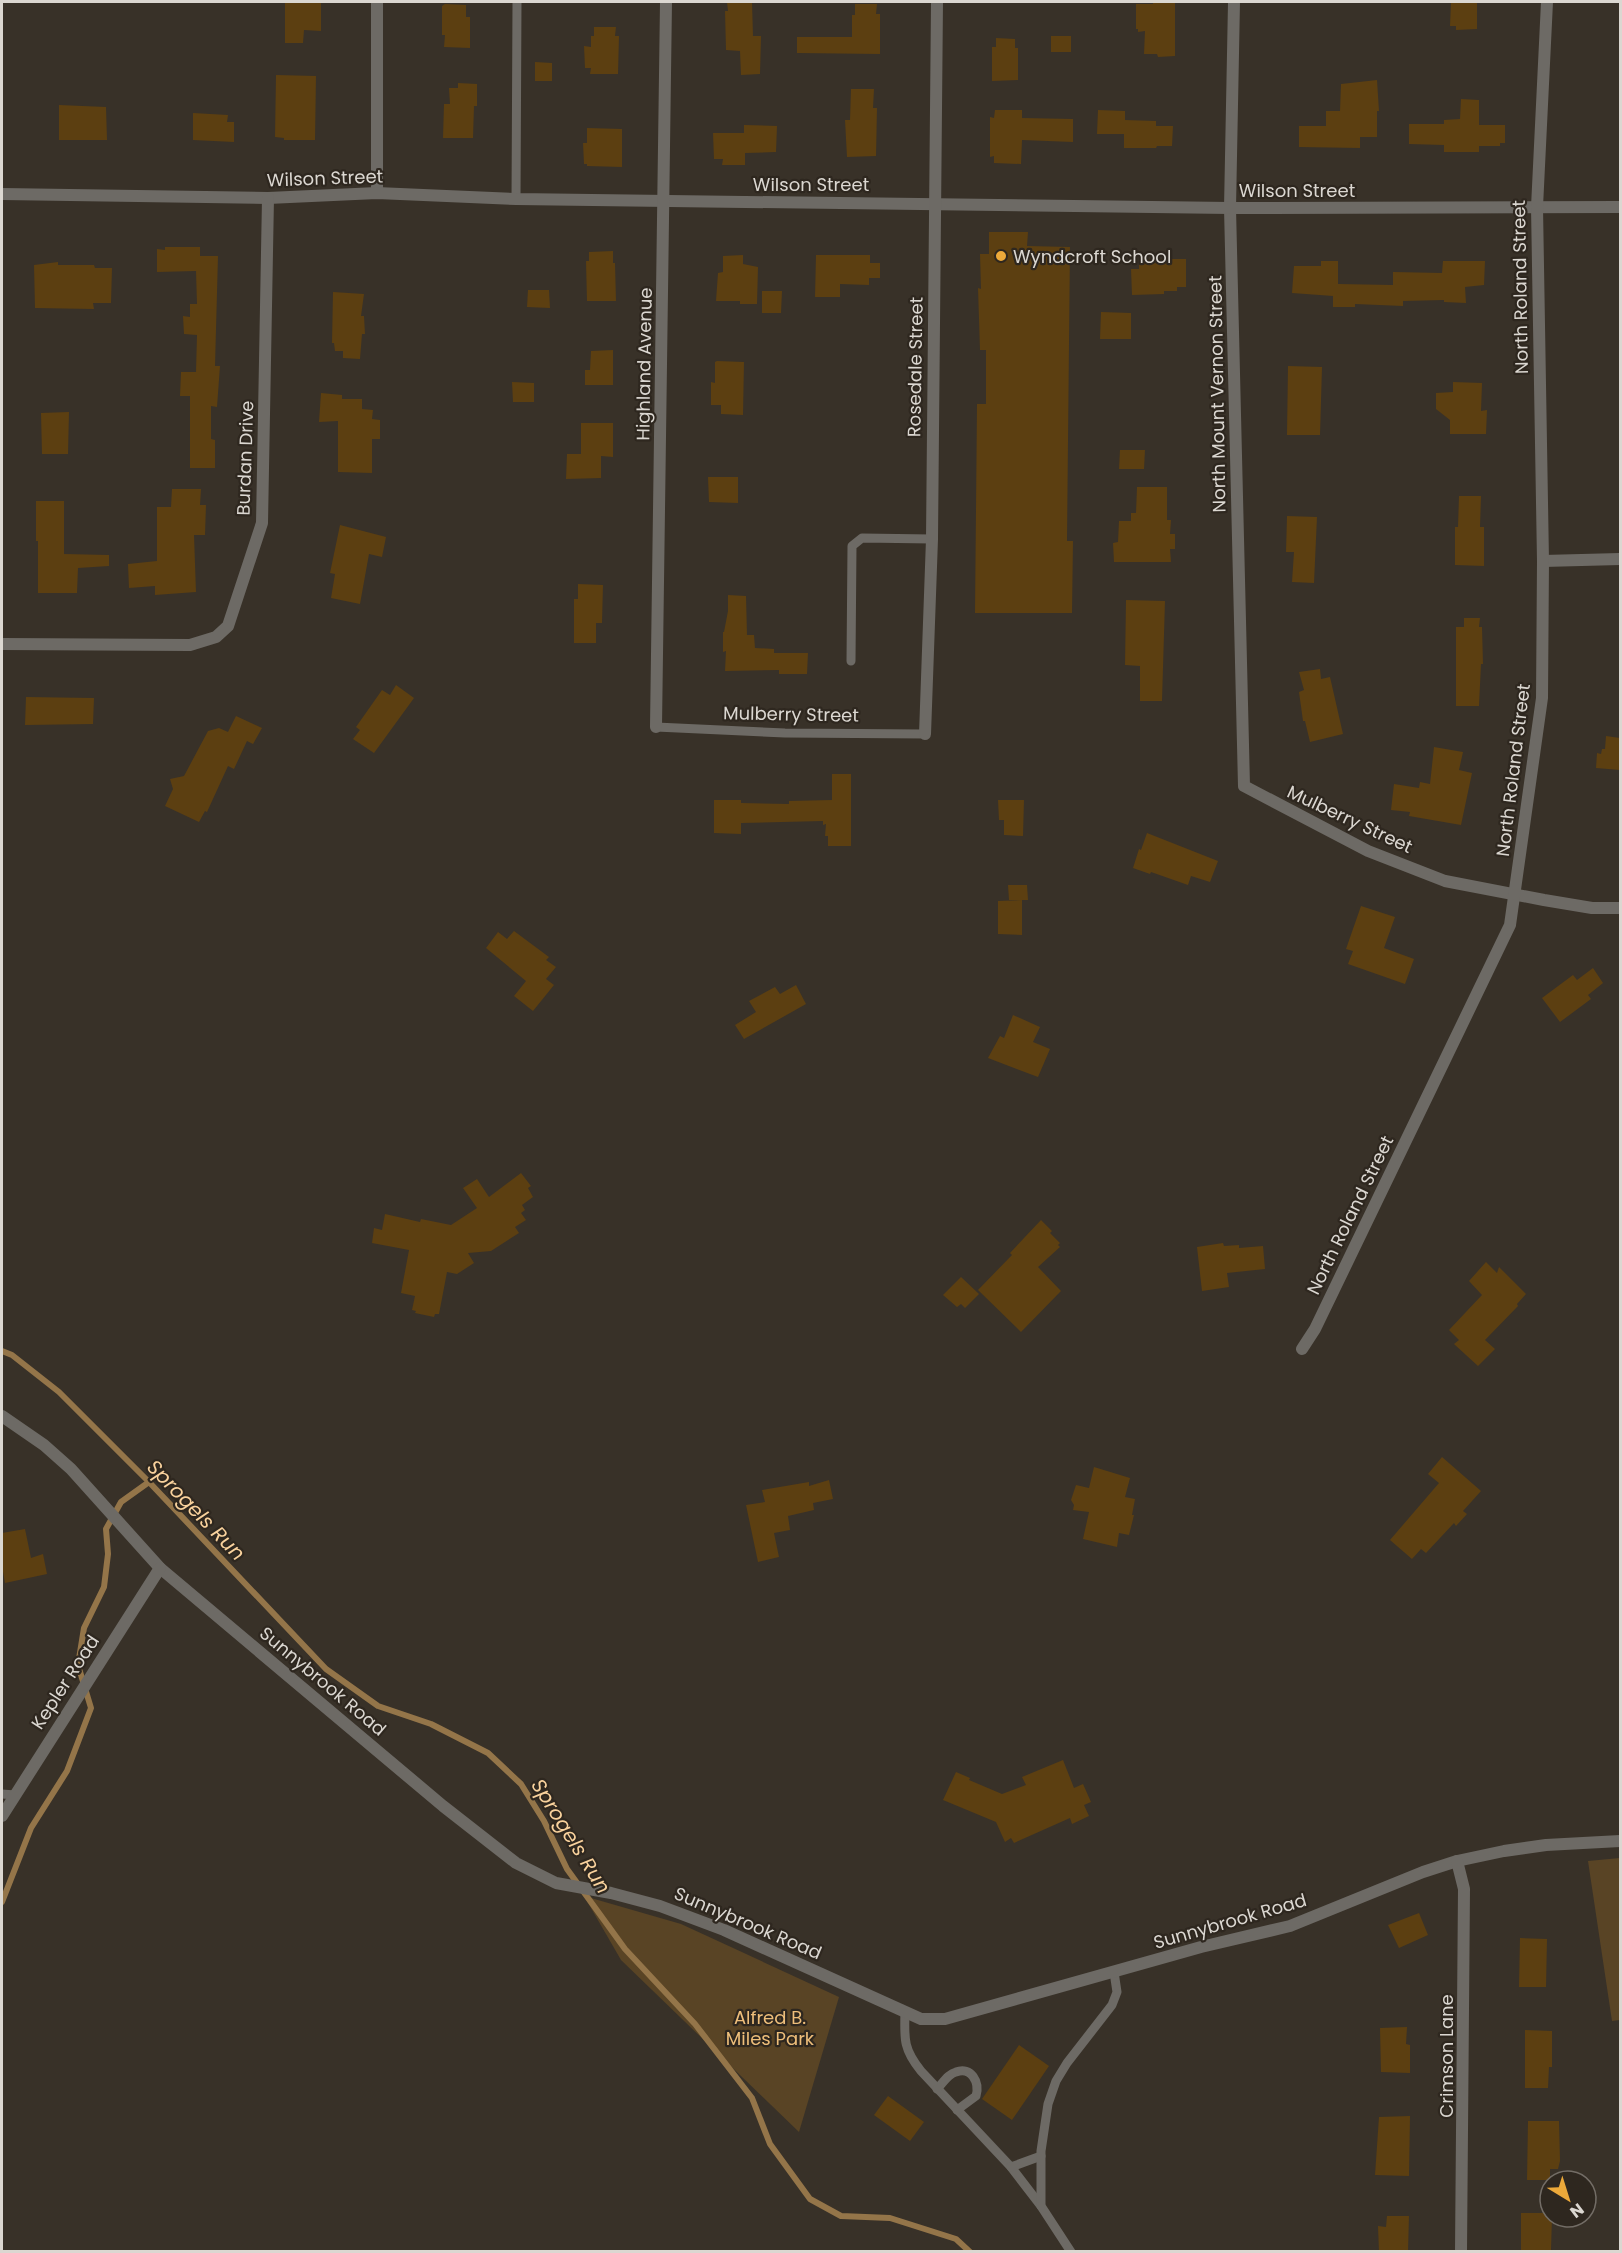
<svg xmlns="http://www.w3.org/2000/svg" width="1622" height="2253" viewBox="0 0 1622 2253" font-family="Poppins,sans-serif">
	<rect width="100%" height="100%" fill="#383128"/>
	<g fill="#594425">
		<path d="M 1620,1858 L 1620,2020 L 1612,2021 L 1588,1861 Z"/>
		<path d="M 584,1896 L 681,1924 L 839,1997 L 799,2132 L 621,1960 Z"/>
	</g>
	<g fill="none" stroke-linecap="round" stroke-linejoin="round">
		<g stroke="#947549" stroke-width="6">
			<path d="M 2,1351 L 12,1355 L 59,1392 L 149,1482 L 326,1669 L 378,1706 L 431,1724 L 488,1753 L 521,1784 L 544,1821 L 567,1869 L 625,1949 L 695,2024 L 752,2098 L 770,2144 L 810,2199 L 841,2216 L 890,2218 L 956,2239 L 970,2252"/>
			<path d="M 2,1902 L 31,1828 L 67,1771 L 91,1708 L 78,1665 L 84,1628 L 104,1587 L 108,1554 L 106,1529 L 121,1502 L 149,1482"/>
		</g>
	</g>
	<g fill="#5c3f11">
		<path d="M 300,2 L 321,2 L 321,31 L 304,30 L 303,43 L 285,43 L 285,3 L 300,3 Z"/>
		<path d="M 727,2 L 752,2 L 753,36 L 761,36 L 760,74 L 741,75 L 740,51 L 726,50 L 725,11 L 728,11 Z"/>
		<path d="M 1153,2 L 1175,2 L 1175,56 L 1158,57 L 1157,54 L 1144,54 L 1145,31 L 1138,32 L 1138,29 L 1136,29 L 1136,4 L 1153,4 Z"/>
		<path d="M 1451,2 L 1477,2 L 1477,29 L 1456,30 L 1456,26 L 1450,26 Z"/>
		<path d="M 445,4 L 466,5 L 466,17 L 470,17 L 470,48 L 444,47 L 445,35 L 442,35 L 442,6 Z"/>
		<path d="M 855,4 L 877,4 L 876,14 L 880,14 L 880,54 L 797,53 L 797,37 L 852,37 L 852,15 L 855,15 Z"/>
		<path d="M 594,27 L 616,27 L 615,36 L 619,36 L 618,74 L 590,74 L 591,68 L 585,68 L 584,46 L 591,47 L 591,36 L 594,36 Z"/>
		<rect x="1051" y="36" width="20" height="16"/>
		<path d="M 996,38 L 1015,39 L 1015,48 L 1018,48 L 1018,80 L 992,81 L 992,47 L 996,47 Z"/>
		<path d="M 535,62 L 552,63 L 552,81 L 535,81 Z"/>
		<path d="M 276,75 L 316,76 L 315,140 L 284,140 L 284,138 L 275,137 Z"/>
		<path d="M 1377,80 L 1379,111 L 1377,111 L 1377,137 L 1360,137 L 1360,148 L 1299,147 L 1299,126 L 1326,126 L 1326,111 L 1340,111 L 1341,84 Z"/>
		<path d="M 458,83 L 477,84 L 477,106 L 474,106 L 473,138 L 443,138 L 444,104 L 450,104 L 449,88 L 458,88 Z"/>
		<path d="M 851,89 L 874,89 L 873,108 L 877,108 L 876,156 L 847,157 L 845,120 L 850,120 Z"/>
		<path d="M 1461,99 L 1479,100 L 1479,125 L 1505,125 L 1505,143 L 1500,143 L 1500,146 L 1479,146 L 1479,152 L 1444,152 L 1444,145 L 1409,144 L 1409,124 L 1444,124 L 1444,120 L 1460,119 Z"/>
		<path d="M 59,105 L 106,107 L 107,140 L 59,140 Z"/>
		<path d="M 995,110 L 1022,110 L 1022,118 L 1073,119 L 1073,142 L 1022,140 L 1021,164 L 994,163 L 994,156 L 990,157 L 990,117 L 994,118 Z"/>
		<path d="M 1098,110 L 1125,111 L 1125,120 L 1156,121 L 1156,126 L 1173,126 L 1172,146 L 1157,146 L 1156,148 L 1124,148 L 1124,134 L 1097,134 Z"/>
		<path d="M 193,113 L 228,115 L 227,122 L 234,122 L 234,142 L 193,140 Z"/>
		<path d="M 744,125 L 777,126 L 776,152 L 745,153 L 745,165 L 722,165 L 723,159 L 714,159 L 713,133 L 744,133 Z"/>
		<path d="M 587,128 L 622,129 L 622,167 L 587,166 L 587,164 L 584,164 L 583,143 L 587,143 Z"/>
		<path d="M 989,232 L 1028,232 L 1027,246 L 1070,247 L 1067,541 L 1073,541 L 1072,613 L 975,613 L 977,404 L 986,404 L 986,350 L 980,350 L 978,288 L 981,289 L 980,254 L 989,254 Z"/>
		<path d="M 165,247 L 200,247 L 200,256 L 218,256 L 215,366 L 220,366 L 217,407 L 211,406 L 211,439 L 215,440 L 215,468 L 190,468 L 190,396 L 180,396 L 181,372 L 196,372 L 197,335 L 184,334 L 183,316 L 190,317 L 190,304 L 197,304 L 196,271 L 157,272 L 157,249 L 165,250 Z"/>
		<path d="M 613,251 L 613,263 L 615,263 L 616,301 L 587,301 L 586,261 L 589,261 L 589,252 Z"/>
		<path d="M 743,255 L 743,264 L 758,267 L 757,304 L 740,304 L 740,301 L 716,301 L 718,273 L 723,272 L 723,256 Z"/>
		<path d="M 816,255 L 870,255 L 870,263 L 880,263 L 880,278 L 869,278 L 869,285 L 840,284 L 840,297 L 815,297 Z"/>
		<path d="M 1139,259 L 1186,259 L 1186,287 L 1177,287 L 1177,291 L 1164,291 L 1164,294 L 1132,295 L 1131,269 L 1139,269 Z"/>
		<path d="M 1321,261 L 1338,261 L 1338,284 L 1393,285 L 1393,272 L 1442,273 L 1443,261 L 1485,261 L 1484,285 L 1465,287 L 1466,303 L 1444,302 L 1444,300 L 1403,301 L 1403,306 L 1355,304 L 1355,307 L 1333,307 L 1333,296 L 1292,293 L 1294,266 L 1321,266 Z"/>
		<path d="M 58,262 L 58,265 L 94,265 L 95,268 L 112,268 L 111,303 L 93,303 L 94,309 L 35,308 L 34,265 Z"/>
		<path d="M 528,290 L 549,290 L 550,308 L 527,307 Z"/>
		<path d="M 762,291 L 782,291 L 781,313 L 762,313 Z"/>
		<path d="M 333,292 L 364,294 L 361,316 L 364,316 L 365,334 L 362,334 L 360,359 L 343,358 L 343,351 L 335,351 L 334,343 L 332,343 Z"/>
		<path d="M 1101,312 L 1131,313 L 1131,339 L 1100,339 Z"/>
		<path d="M 613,350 L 613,385 L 585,385 L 585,370 L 590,370 L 591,351 Z"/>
		<path d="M 717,361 L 744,362 L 743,415 L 721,414 L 721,405 L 711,405 L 711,382 L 715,383 L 715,362 Z"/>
		<path d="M 1288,366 L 1322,367 L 1320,435 L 1287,435 Z"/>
		<path d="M 512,382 L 534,383 L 534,402 L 513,402 Z"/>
		<path d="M 1453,382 L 1482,383 L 1481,411 L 1487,410 L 1486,434 L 1450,434 L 1450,420 L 1436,409 L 1436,393 L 1453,392 Z"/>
		<path d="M 321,393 L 342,395 L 342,399 L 362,399 L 362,409 L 373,410 L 372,419 L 380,420 L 380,439 L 372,439 L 372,473 L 338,472 L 338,421 L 319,422 Z"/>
		<path d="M 69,412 L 68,454 L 42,454 L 41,413 Z"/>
		<path d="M 581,423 L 613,423 L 613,457 L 601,456 L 601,478 L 566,479 L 567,454 L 581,454 Z"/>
		<path d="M 1120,450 L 1145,450 L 1144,469 L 1119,469 Z"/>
		<path d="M 708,477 L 738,477 L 738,503 L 709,502 Z"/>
		<path d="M 1137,487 L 1167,487 L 1167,520 L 1171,520 L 1170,534 L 1175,534 L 1175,549 L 1170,549 L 1171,562 L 1114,562 L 1113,543 L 1118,542 L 1119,521 L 1131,521 L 1131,513 L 1136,513 Z"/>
		<path d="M 172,489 L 201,489 L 200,505 L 206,505 L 205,535 L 194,535 L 196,592 L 155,595 L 155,586 L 129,588 L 128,564 L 157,561 L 157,507 L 171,507 Z"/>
		<path d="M 1459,496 L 1481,496 L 1480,527 L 1484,527 L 1484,566 L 1455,565 L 1455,527 L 1458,527 Z"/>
		<path d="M 36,501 L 64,501 L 64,554 L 109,555 L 109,566 L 78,568 L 77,593 L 38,593 L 38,541 L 36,541 Z"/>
		<path d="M 1287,516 L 1317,517 L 1314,583 L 1292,582 L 1294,552 L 1286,552 Z"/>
		<path d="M 340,525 L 386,537 L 382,557 L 369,554 L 360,604 L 331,598 L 335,574 L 330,573 Z"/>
		<path d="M 578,584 L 603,585 L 602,623 L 596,623 L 596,643 L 574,643 L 574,599 L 578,599 Z"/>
		<path d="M 728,595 L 746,596 L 747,635 L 754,635 L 755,648 L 774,649 L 774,653 L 808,653 L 807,674 L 779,674 L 779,670 L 725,671 L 726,651 L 723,652 L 723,632 L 724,632 L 728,611 Z"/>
		<path d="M 1126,600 L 1165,601 L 1162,701 L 1140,701 L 1140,666 L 1125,665 Z"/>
		<path d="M 1464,618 L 1480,618 L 1479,627 L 1482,627 L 1483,664 L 1481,664 L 1479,706 L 1456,706 L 1456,627 L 1464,627 Z"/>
		<path d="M 1320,669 L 1321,679 L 1330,677 L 1343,734 L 1310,742 L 1305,721 L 1303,721 L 1299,692 L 1304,690 L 1299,672 Z"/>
		<path d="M 396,685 L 414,698 L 374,753 L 353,739 L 360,730 L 356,727 L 382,690 L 390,695 Z"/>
		<path d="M 26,697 L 94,698 L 93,724 L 25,725 Z"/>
		<path d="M 236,716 L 262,728 L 253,744 L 247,741 L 234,769 L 228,766 L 207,812 L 205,811 L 199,822 L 165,806 L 173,789 L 170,779 L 184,776 L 208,731 L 219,728 L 228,732 Z"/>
		<path d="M 1606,736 L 1620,738 L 1620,770 L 1596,768 L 1597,753 L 1601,754 L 1602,749 L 1605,749 Z"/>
		<path d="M 1434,747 L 1463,752 L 1459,770 L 1472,773 L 1461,825 L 1409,816 L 1410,812 L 1391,810 L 1394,784 L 1419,788 L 1420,782 L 1430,784 Z"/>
		<path d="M 832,774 L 851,774 L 851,846 L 828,846 L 828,836 L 825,836 L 826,824 L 823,825 L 823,821 L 741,823 L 741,834 L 714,833 L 714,800 L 741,800 L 741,803 L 789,804 L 789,801 L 832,800 Z"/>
		<path d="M 998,800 L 1024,800 L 1023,836 L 1004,835 L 1004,820 L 999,820 Z"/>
		<path d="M 1147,833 L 1218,861 L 1210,882 L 1191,876 L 1188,885 L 1151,872 L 1150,874 L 1133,868 L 1139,849 L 1141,850 Z"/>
		<path d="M 1008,885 L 1027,885 L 1028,900 L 1009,900 Z"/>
		<path d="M 1022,900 L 1022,935 L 998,934 L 998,901 Z"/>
		<path d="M 1361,906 L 1395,917 L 1384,948 L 1414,959 L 1405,984 L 1348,964 L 1353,951 L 1346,949 Z"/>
		<path d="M 514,931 L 549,957 L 546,960 L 556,967 L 546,979 L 554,985 L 533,1011 L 514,996 L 526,981 L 486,948 L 498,932 L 507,939 Z"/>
		<path d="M 1593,968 L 1603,983 L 1588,995 L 1591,999 L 1560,1022 L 1542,998 L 1573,975 L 1577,980 Z"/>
		<path d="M 796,985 L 806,1004 L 744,1039 L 735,1025 L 756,1012 L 749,1001 L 775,987 L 780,994 Z"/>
		<path d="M 1013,1015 L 1040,1027 L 1033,1042 L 1050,1049 L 1038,1077 L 988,1058 L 1000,1036 L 1004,1038 Z"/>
		<path d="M 521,1173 L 531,1186 L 528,1188 L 533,1197 L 522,1205 L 525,1210 L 521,1213 L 526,1220 L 515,1227 L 519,1233 L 491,1251 L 468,1253 L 474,1263 L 457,1274 L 447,1272 L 439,1314 L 435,1314 L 434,1317 L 415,1313 L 416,1311 L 412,1310 L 415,1296 L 401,1293 L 409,1250 L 372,1243 L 374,1228 L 382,1230 L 385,1214 L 420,1222 L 421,1219 L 451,1225 L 477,1208 L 463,1188 L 477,1179 L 489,1197 Z"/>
		<path d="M 1041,1220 L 1052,1231 L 1050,1233 L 1060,1243 L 1058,1245 L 1060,1247 L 1038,1267 L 1061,1291 L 1021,1332 L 978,1290 L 1012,1255 L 1010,1253 Z"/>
		<path d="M 1223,1243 L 1224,1246 L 1239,1245 L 1239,1248 L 1263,1246 L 1265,1269 L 1227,1273 L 1229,1287 L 1202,1291 L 1197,1247 Z"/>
		<path d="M 1486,1262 L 1497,1273 L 1499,1267 L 1526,1294 L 1517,1304 L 1518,1306 L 1485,1340 L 1495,1349 L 1478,1366 L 1454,1344 L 1459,1340 L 1449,1330 L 1482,1295 L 1469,1281 Z"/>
		<path d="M 961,1277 L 979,1294 L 965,1308 L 961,1304 L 957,1307 L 943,1295 Z"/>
		<path d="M 1442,1457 L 1481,1491 L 1463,1511 L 1467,1514 L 1456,1526 L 1454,1523 L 1426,1553 L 1421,1549 L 1412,1559 L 1390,1540 L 1439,1483 L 1428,1474 Z"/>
		<path d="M 1094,1467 L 1130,1478 L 1125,1497 L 1135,1499 L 1132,1515 L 1134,1515 L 1129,1535 L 1119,1533 L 1117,1547 L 1083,1539 L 1089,1512 L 1073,1510 L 1074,1505 L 1071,1500 L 1076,1485 L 1089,1488 Z"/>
		<path d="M 829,1480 L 833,1499 L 813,1503 L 814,1510 L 788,1516 L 790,1530 L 774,1533 L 779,1557 L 758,1562 L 746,1505 L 765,1502 L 762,1490 L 809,1482 L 809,1486 Z"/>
		<path d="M 25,1529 L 31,1558 L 43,1554 L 47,1574 L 5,1583 L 2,1566 L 2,1533 Z"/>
		<path d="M 1063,1760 L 1074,1788 L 1083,1784 L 1091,1802 L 1084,1805 L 1089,1816 L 1072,1824 L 1070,1818 L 1014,1843 L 1011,1838 L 1005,1842 L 996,1822 L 943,1800 L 956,1772 L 970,1778 L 969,1780 L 1002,1794 L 1026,1785 L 1022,1777 Z"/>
		<path d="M 1419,1913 L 1428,1935 L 1399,1948 L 1388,1925 Z"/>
		<path d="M 1520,1938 L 1547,1939 L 1546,1987 L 1519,1987 Z"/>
		<path d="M 1407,2027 L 1406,2044 L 1410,2045 L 1410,2073 L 1381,2072 L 1380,2028 Z"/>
		<path d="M 1525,2030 L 1552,2031 L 1552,2067 L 1549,2067 L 1548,2088 L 1525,2088 Z"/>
		<path d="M 1019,2045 L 1049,2066 L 1012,2120 L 982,2099 Z"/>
		<path d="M 888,2096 L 924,2122 L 910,2141 L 874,2115 Z"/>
		<path d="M 1410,2116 L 1409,2176 L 1375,2175 L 1379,2117 Z"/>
		<path d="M 1528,2121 L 1559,2121 L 1560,2161 L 1558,2169 L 1550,2169 L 1550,2180 L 1527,2180 Z"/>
		<path d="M 1521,2213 L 1550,2213 L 1550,2217 L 1552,2217 L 1551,2250 L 1521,2252 Z"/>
		<path d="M 1387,2216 L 1409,2216 L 1408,2252 L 1379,2252 L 1378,2226 L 1386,2227 Z"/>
	</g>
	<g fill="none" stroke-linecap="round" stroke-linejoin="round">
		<g stroke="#6d6a65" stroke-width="9">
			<path d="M 516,199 L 517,2"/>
			<path d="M 851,661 L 852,546 L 862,538 L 932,539"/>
			<path d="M 656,727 L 785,733 L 925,734"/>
			<path d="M 2,1794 L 15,1795"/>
			<path d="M 905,2013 C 904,2040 904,2050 921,2071 L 1011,2167 L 1041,2206"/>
			<path d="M 937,2089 C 943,2083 948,2074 956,2072 C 971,2066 980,2082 976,2096 L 957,2110"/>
			<path d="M 1011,2167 L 1041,2156"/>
			<path d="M 1071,2252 L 1041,2206 L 1041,2151 L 1048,2104 L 1056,2081 L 1067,2063 L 1112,2005 L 1117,1992 L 1114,1972"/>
		</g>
		<g stroke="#6d6a65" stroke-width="12">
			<path d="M 377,2 L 377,193"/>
			<path d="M 1234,2 L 1230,208 L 1244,786 L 1368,851 L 1445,881 L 1544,900 L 1592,908 L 1620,908"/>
			<path d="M 2,194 L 268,198 L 377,193 L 516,199 L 1230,208 L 1620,207"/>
			<path d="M 1543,561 L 1620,559"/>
			<path d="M 2,644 L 190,645 L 216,637 L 228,626 L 262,523 L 268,198"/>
			<path d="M 656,727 L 666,2"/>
			<path d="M 925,734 L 932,539 L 937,2"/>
			<path d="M 1302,1349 L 1315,1329 L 1510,925 L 1542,698 L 1543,561 L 1537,207 L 1547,2"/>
			<path d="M 2,1416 L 44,1445 L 71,1469 L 160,1568 L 443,1806 L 516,1863 L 556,1883 L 611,1893 L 660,1906 L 724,1930 L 921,2019 L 945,2019 L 1201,1947 L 1290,1926 L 1423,1872 L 1457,1861 L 1504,1851 L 1546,1845 L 1620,1841"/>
			<path d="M 2,1816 L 160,1568"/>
			<path d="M 1457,1861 L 1464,1889 L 1461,2252"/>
		</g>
	</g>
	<circle fill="#eca93a" stroke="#2e271f" stroke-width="2" cx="1001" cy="256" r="6"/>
	<g text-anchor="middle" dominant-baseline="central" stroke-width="4.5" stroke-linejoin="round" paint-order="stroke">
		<g font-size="18" fill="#dbd7d1" stroke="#2e271f">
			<text transform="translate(325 178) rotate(-2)">Wilson Street</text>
			<text x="811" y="184">Wilson Street</text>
			<text x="1297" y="190">Wilson Street</text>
			<text transform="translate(1520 287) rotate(-91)">North Roland Street</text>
			<text transform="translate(644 364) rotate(-89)">Highland Avenue</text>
			<text transform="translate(915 367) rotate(-89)">Rosedale Street</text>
			<text transform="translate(1217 394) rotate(-91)">North Mount Vernon Street</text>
			<text transform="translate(245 458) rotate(-88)">Burdan Drive</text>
			<text transform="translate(791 714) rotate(1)">Mulberry Street</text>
			<text transform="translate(1513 770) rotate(-83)">North Roland Street</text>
			<text transform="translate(1350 819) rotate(25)">Mulberry Street</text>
			<text transform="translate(1350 1215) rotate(-64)">North Roland Street</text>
			<text transform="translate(323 1681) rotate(40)">Sunnybrook Road</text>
			<text transform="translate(65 1682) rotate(-57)">Kepler Road</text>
			<text transform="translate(1230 1921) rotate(-16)">Sunnybrook Road</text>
			<text transform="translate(748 1923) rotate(23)">Sunnybrook Road</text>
			<text transform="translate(1446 2056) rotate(-90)">Crimson Lane</text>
		</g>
		<g font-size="18" fill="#dbd7d1" stroke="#2e271f" text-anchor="start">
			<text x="1013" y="256">Wyndcroft School</text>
		</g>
		<g font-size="18" fill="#eebe7a" stroke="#2e271f">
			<text x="770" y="2017">Alfred B.<tspan x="770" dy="21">Miles Park</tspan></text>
		</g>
		<g font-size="20" font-style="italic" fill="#f9d29d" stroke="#2e271f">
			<text transform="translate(196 1510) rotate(46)">Sprogels Run</text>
			<text transform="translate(571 1836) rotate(58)">Sprogels Run</text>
		</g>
	</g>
	<rect width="1622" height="2253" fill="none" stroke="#dbd7d1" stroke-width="6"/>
	<g transform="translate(1568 2199) rotate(142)"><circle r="28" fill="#2e271f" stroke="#736d66" stroke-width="1.5"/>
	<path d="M0-4.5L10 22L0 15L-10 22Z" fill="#eca93a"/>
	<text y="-9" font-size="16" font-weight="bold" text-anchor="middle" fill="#dbd7d1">N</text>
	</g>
</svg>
